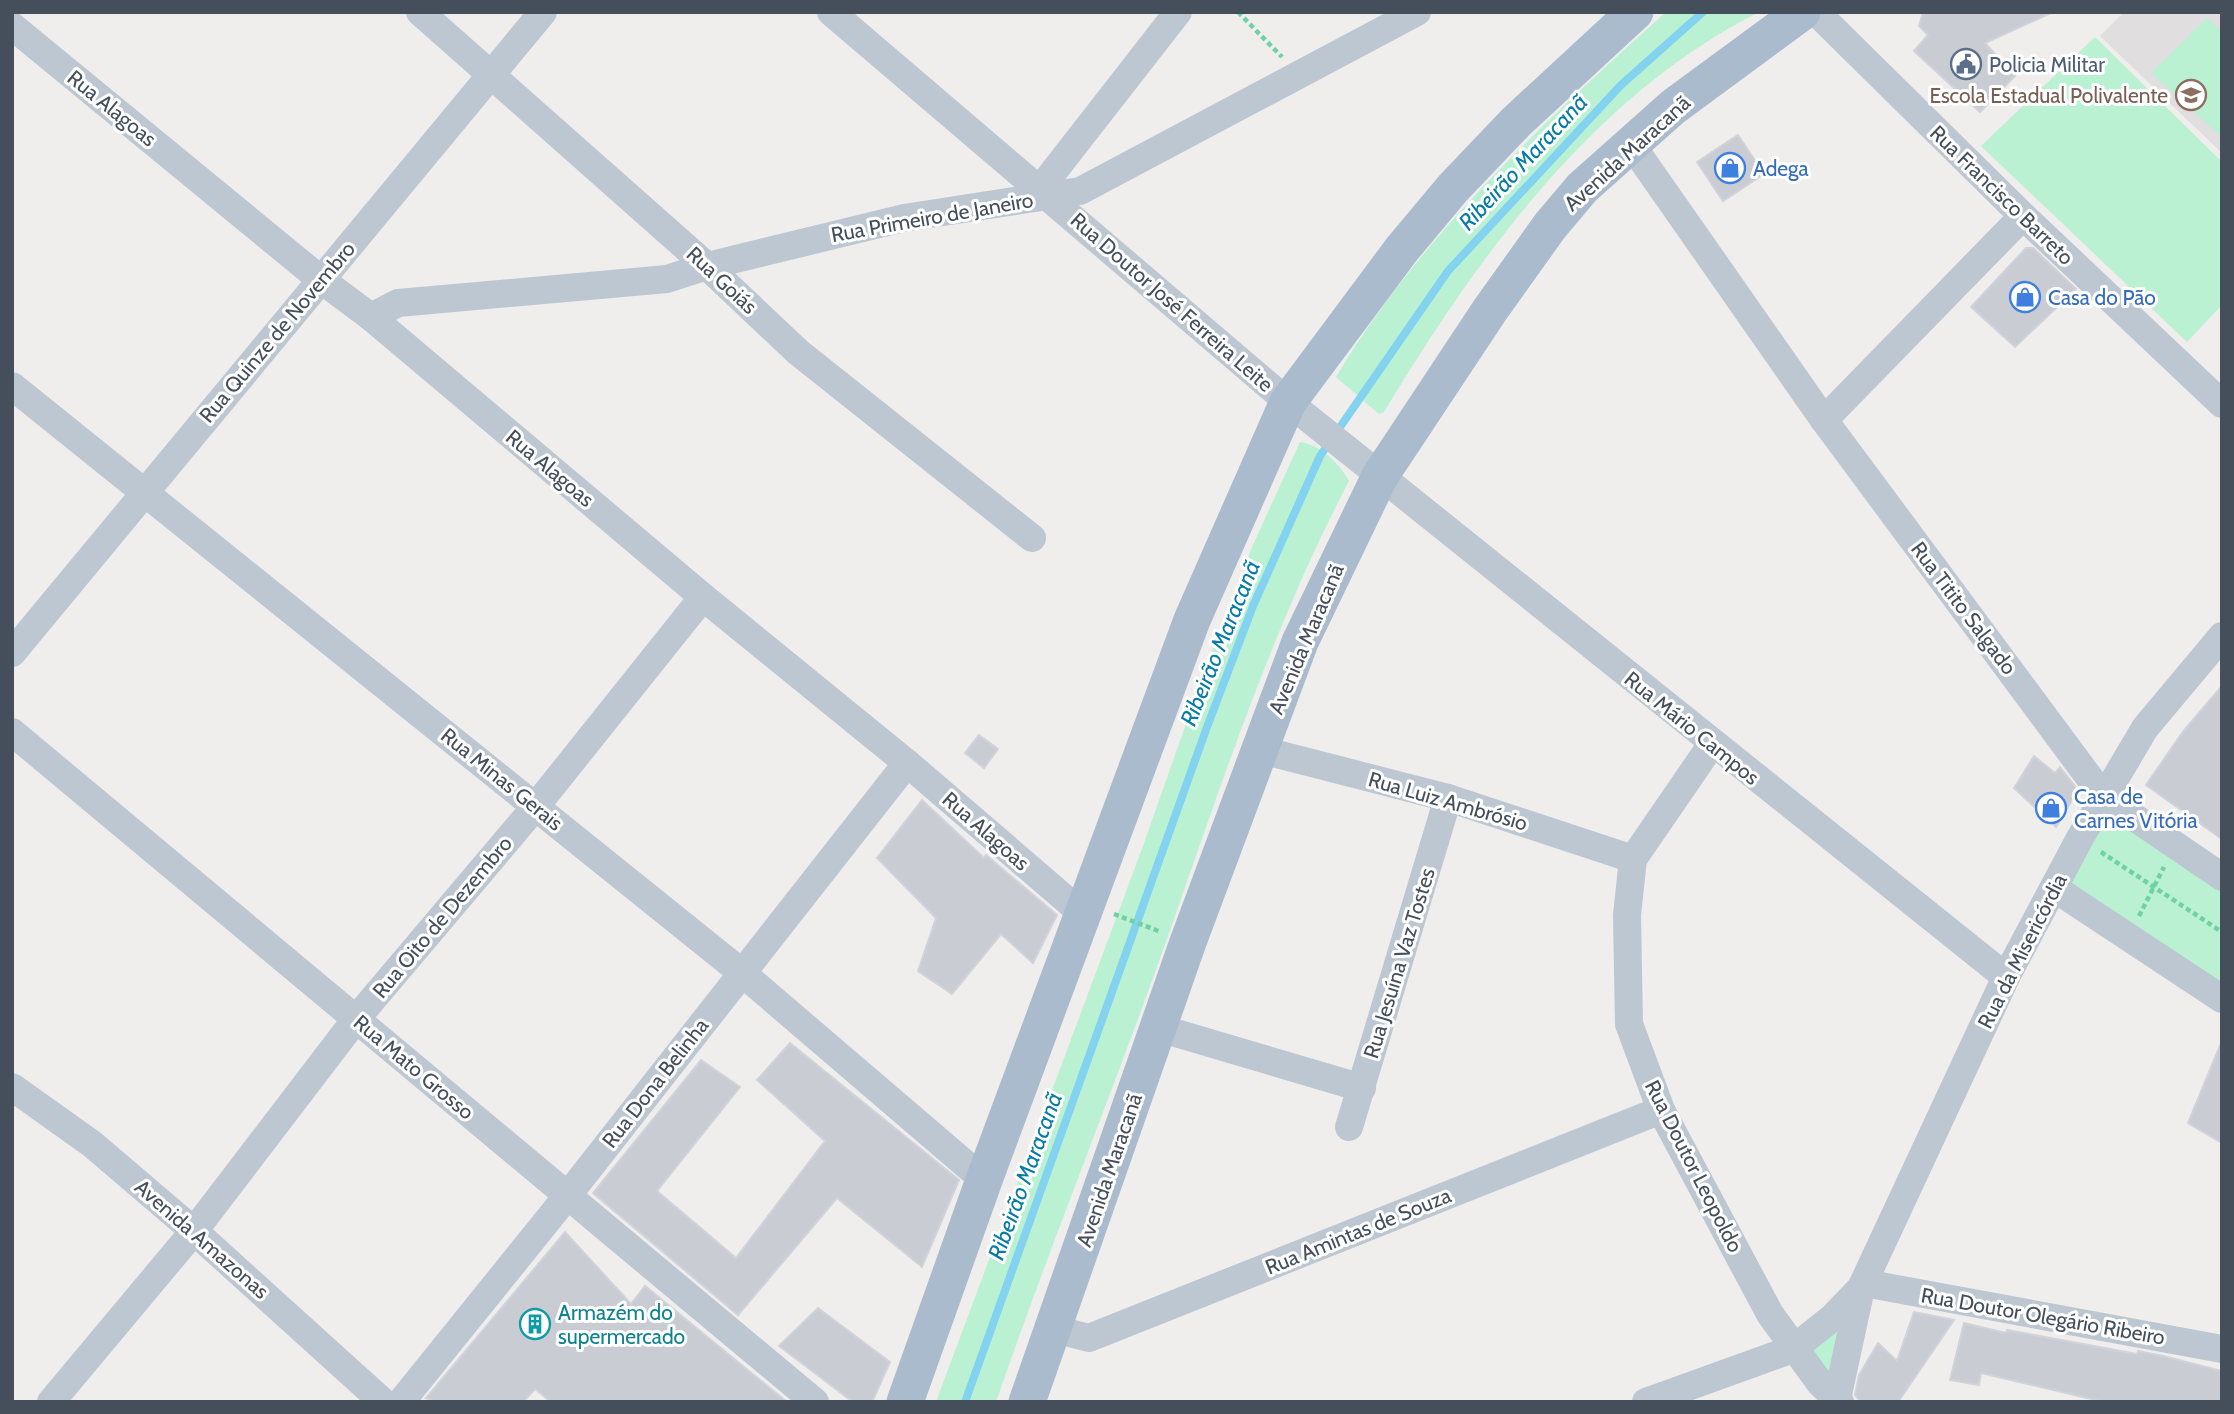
<svg xmlns="http://www.w3.org/2000/svg" width="2234" height="1414" viewBox="0 0 2234 1414" font-family="Cabin,sans-serif">
	<rect width="100%" height="100%" fill="#f0eded"/>
	<path fill="#e1dedf" d="M 2124,12 L 2222,12 L 2222,153 L 2100,36 Z"/>
	<g fill="#b9f1d2">
		<path d="M 1666,12 L 1759,12 C 1593,96 1478,256 1384,412 L 1379,414 L 1336,377 C 1420,236 1545,121 1666,12 Z"/>
		<path d="M 2207,18 L 2222,32 L 2222,137 L 2151,73 Z"/>
		<path d="M 2095,37 L 2222,162 L 2222,305 L 2187,342 L 1981,146 Z"/>
		<path d="M 1300,442 C 1319,444 1340,464 1349,481 C 1273,626 1222,782 1168,936 C 1113,1092 1050,1245 996,1402 L 936,1402 L 1143,846 L 1212,650 L 1252,547 Z"/>
		<path d="M 2106,810 L 2222,883 L 2222,988 L 2064,884 Z"/>
		<path d="M 1828,1331 L 1846,1335 L 1835,1389 L 1802,1353 Z"/>
	</g>
	<g fill="none" stroke-linecap="round" stroke-linejoin="round">
		<path stroke="#83d3f0" stroke-width="8" d="M 965,1402 L 1207,727 L 1253,606 L 1320,456 L 1448,271 L 1621,85 L 1703,12"/>
	</g>
	<g fill="#caccd3" stroke="#d1d3da" stroke-width="2">
		<path d="M 1923,12 L 2053,12 L 1985,43 L 2015,76 L 1980,112 L 1914,51 L 1928,35 L 1919,26 Z"/>
		<path d="M 1738,135 L 1764,174 L 1723,201 L 1697,162 Z"/>
		<path d="M 2026,248 L 2033,248 L 2076,289 L 2015,347 L 1971,307 Z"/>
		<path d="M 2222,686 L 2222,839 L 2146,785 L 2184,730 Z"/>
		<path d="M 979,735 L 998,749 L 984,768 L 965,753 Z"/>
		<path d="M 2034,756 L 2055,773 L 2060,767 L 2078,790 L 2056,827 L 2014,788 Z"/>
		<path d="M 922,800 L 984,858 L 986,855 L 1057,915 L 1033,963 L 1001,934 L 952,994 L 918,971 L 936,918 L 877,858 Z"/>
		<path d="M 790,1043 L 959,1180 L 922,1267 L 837,1198 L 738,1315 L 593,1193 L 701,1060 L 740,1087 L 657,1191 L 736,1258 L 825,1141 L 757,1080 Z"/>
		<path d="M 2221,1043 L 2222,1043 L 2222,1143 L 2188,1123 Z"/>
		<path d="M 565,1232 L 631,1304 L 645,1286 L 787,1402 L 551,1402 L 535,1389 L 523,1402 L 436,1402 L 426,1398 Z"/>
		<path d="M 818,1308 L 890,1362 L 872,1402 L 853,1402 L 779,1346 Z"/>
		<path d="M 1914,1312 L 1954,1320 L 1898,1402 L 1861,1402 L 1855,1395 L 1859,1375 L 1878,1343 L 1897,1361 Z"/>
		<path d="M 1964,1323 L 2006,1333 L 2007,1330 L 2137,1354 L 2138,1351 L 2163,1356 L 2222,1371 L 2222,1402 L 2104,1402 L 1981,1373 L 1979,1385 L 1950,1380 Z"/>
	</g>
	<g fill="none" stroke-linecap="round" stroke-linejoin="round">
		<g stroke="#6fd1a6" stroke-width="4.5" stroke-dasharray="5 3.5" stroke-linecap="butt">
			<path d="M 1238,12 L 1282,57"/>
			<path d="M 2101,852 L 2222,932"/>
			<path d="M 1114,914 L 1161,932"/>
			<path d="M 2139,916 L 2164,867"/>
		</g>
		<g stroke="#bdc7d1" stroke-width="28">
			<path d="M 420,12 L 707,266 L 798,352 L 1032,538"/>
			<path d="M 831,12 L 1288,402 L 2006,977"/>
			<path d="M 1816,12 L 2023,216 L 2222,404"/>
			<path d="M 12,26 L 320,279 L 371,317 L 703,597 L 907,763 L 1084,915"/>
			<path d="M 1631,144 L 1824,420 L 2103,796 L 2222,877"/>
			<path d="M 1040,189 L 1178,12"/>
			<path d="M 371,317 L 398,303 L 667,279 L 707,266 L 904,218 L 1080,191 L 1417,12"/>
			<path d="M 12,386 L 741,972 L 984,1180"/>
			<path d="M 1824,420 L 2023,216"/>
			<path d="M 12,653 L 543,12"/>
			<path d="M 12,732 L 815,1402"/>
			<path d="M 1712,744 L 1633,859 L 1627,915 L 1629,1024 L 1661,1110 L 1770,1314 L 1820,1383 L 1840,1402"/>
			<path d="M 1261,750 L 1448,798 L 1633,859"/>
			<path d="M 2054,888 L 2222,999"/>
			<path d="M 1159,1028 L 1362,1088"/>
			<path d="M 12,1087 L 92,1144 L 194,1231 L 383,1402"/>
			<path d="M 1349,1127 L 1448,798"/>
			<path d="M 1864,1283 L 2222,1349"/>
			<path d="M 1054,1329 L 1089,1338 L 1661,1110"/>
			<path d="M 1837,1399 L 1861,1288 L 2006,977 L 2080,838 L 2145,728 L 2222,636"/>
			<path d="M 51,1402 L 194,1231 L 356,1019 L 536,806 L 703,597"/>
			<path d="M 401,1402 L 568,1195 L 907,763"/>
			<path d="M 1646,1402 L 1793,1349 L 1832,1318 L 1861,1288"/>
		</g>
		<g stroke="#abbbce" stroke-width="37">
			<path d="M 905,1402 L 984,1180 L 1192,620 L 1288,402 L 1402,249 L 1453,188 L 1516,122 L 1635,12"/>
			<path d="M 1027,1402 L 1188,942 L 1300,642 L 1380,476 L 1490,310 L 1550,226 L 1582,188 L 1673,107 L 1802,12"/>
		</g>
	</g>
	<defs>
		<g id="civic-ring" transform="scale(1.575)"><circle r="9.5" fill="#fff" stroke="#5c6f8a" stroke-width="1.5"/><path d="M-.6-6.5H3V-4.5H.6V-3L4-1V1h2V6H-6V1h2V-1L-.6-3ZM-1.2 2.5V6h2.4V2.5Z" fill="#5c6f8a"/></g>
		<g id="school-ring" transform="scale(1.575)"><circle r="9.5" fill="#fff" stroke="#8d6e63" stroke-width="1.5"/><path d="M0-5L7-2L0 1L-7-2ZM-4 1L0 2.5L4 1V4Q0 6-4 4Z" fill="#8d6e63"/></g>
		<g id="shop-ring" transform="scale(1.575)"><circle r="9.5" fill="#fff" stroke="#3f7fe0" stroke-width="1.5"/><path d="M-5-2.5h2.3a2.7 3.5 0 0 1 5.4 0H5L5.5 6h-11ZM-1.5-2.5h3a1.5 2.3 0 0 0-3 0Z" fill="#3f7fe0"/></g>
		<g id="building-ring" transform="scale(1.575)"><circle r="9.5" fill="#fff" stroke="#0f9aa8" stroke-width="1.5"/><path d="M-4-6H4V6H1V3H-1V6H-4ZM-2.5-4.3h1.7v1.8h-1.7ZM.8-4.3h1.7v1.8H.8ZM-2.5-1h1.7V.8h-1.7ZM.8-1h1.7V.8H.8Z" fill="#0f9aa8"/></g>
	</defs>
	<g fill-rule="evenodd">
		<use href="#civic-ring" x="1966" y="64"/>
		<use href="#school-ring" x="2191" y="95"/>
		<use href="#shop-ring" x="1730" y="168"/>
		<use href="#shop-ring" x="2025" y="297"/>
		<use href="#shop-ring" x="2051" y="808"/>
		<use href="#building-ring" x="535" y="1324"/>
	</g>
	<g text-anchor="middle" dominant-baseline="central" stroke-width="6" stroke-linejoin="round" paint-order="stroke">
		<g font-size="21" fill="#4e5e75" stroke="#fff" text-anchor="start">
			<text x="1989" y="64">Policia Militar</text>
		</g>
		<g font-size="21" fill="#785e54" stroke="#fff" text-anchor="end">
			<text x="2168" y="95">Escola Estadual Polivalente</text>
		</g>
		<g font-size="21" fill="#454f5c" stroke="#fff">
			<text transform="translate(112 108) rotate(39)">Rua Alagoas</text>
			<text transform="translate(1627 153) rotate(-42)">Avenida Maracanã</text>
			<text transform="translate(2002 195) rotate(44)">Rua Francisco Barreto</text>
			<text transform="translate(932 217) rotate(-10)">Rua Primeiro de Janeiro</text>
			<text transform="translate(722 280) rotate(43)">Rua Goiás</text>
			<text transform="translate(1172 302) rotate(41)">Rua Doutor José Ferreira Leite</text>
			<text transform="translate(277 332) rotate(-50)">Rua Quinze de Novembro</text>
			<text transform="translate(550 468) rotate(40)">Rua Alagoas</text>
			<text transform="translate(1964 608) rotate(53)">Rua Titito Salgado</text>
			<text transform="translate(1306 639) rotate(-67)">Avenida Maracanã</text>
			<text transform="translate(1692 728) rotate(39)">Rua Mário Campos</text>
			<text transform="translate(502 779) rotate(39)">Rua Minas Gerais</text>
			<text transform="translate(1448 801) rotate(16)">Rua Luiz Ambrósio</text>
			<text transform="translate(986 831) rotate(41)">Rua Alagoas</text>
			<text transform="translate(442 917) rotate(-50)">Rua Oito de Dezembro</text>
			<text transform="translate(2022 951) rotate(-63)">Rua da Misericórdia</text>
			<text transform="translate(1399 963) rotate(-73)">Rua Jesuína Vaz Tostes</text>
			<text transform="translate(414 1067) rotate(40)">Rua Mato Grosso</text>
			<text transform="translate(655 1083) rotate(-52)">Rua Dona Belinha</text>
			<text transform="translate(1694 1166) rotate(63)">Rua Doutor Leopoldo</text>
			<text transform="translate(1109 1170) rotate(-71)">Avenida Maracanã</text>
			<text transform="translate(1358 1231) rotate(-22)">Rua Amintas de Souza</text>
			<text transform="translate(202 1239) rotate(41)">Avenida Amazonas</text>
			<text transform="translate(2043 1316) rotate(10)">Rua Doutor Olegário Ribeiro</text>
		</g>
		<g font-size="21" fill="#366cbe" stroke="#fff" text-anchor="start">
			<text x="1753" y="168">Adega</text>
			<text x="2048" y="297">Casa do Pão</text>
			<text x="2074" y="796">Casa de<tspan x="2074" dy="24">Carnes Vitória</tspan></text>
		</g>
		<g font-size="21" fill="#0d838f" stroke="#fff" text-anchor="start">
			<text x="558" y="1312">Armazém do<tspan x="558" dy="24">supermercado</tspan></text>
		</g>
		<g font-size="23" font-style="italic" fill="#067ba7" stroke="#fff">
			<text transform="translate(1523 162) rotate(-47)">Ribeirão Maracanã</text>
			<text transform="translate(1220 643) rotate(-68)">Ribeirão Maracanã</text>
			<text transform="translate(1025 1176) rotate(-70)">Ribeirão Maracanã</text>
		</g>
	</g>
	<rect width="2234" height="1414" fill="none" stroke="#454f5c" stroke-width="28"/>
</svg>
